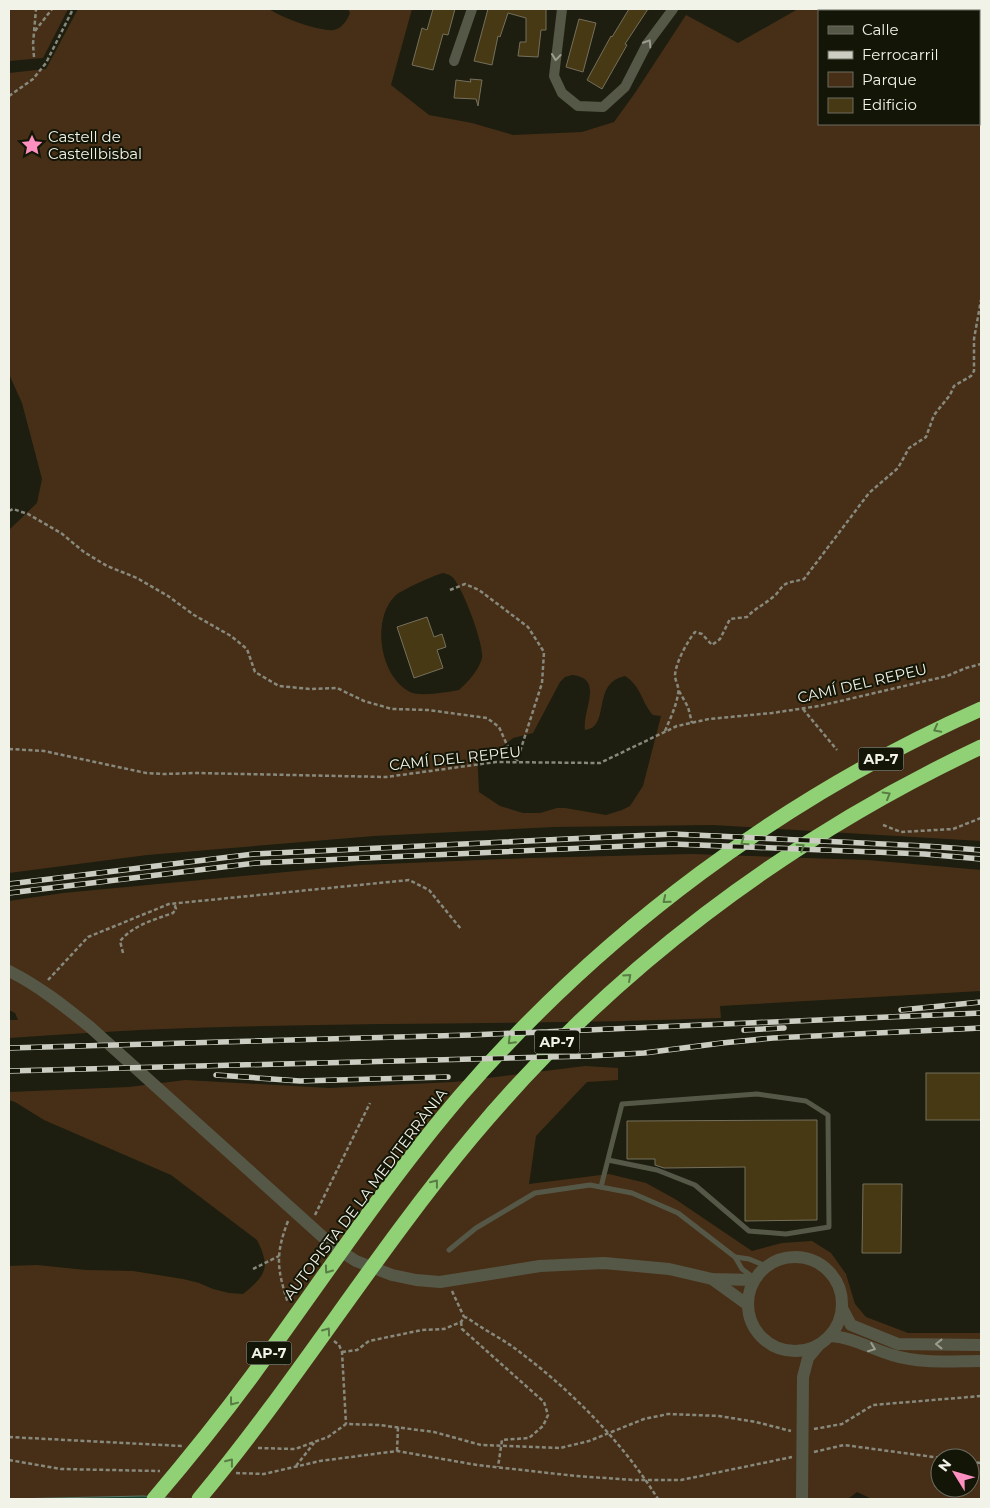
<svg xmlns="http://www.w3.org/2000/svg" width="990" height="1508" viewBox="0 0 990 1508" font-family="Montserrat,sans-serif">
	<rect width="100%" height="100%" fill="#1d1e0f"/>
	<g fill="#472f17" fill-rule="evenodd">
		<path d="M 9,9 L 68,9 L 43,58 L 9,61 Z"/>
		<path d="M 78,9 L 269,9 C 280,17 320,32 334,30 C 342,28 347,21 350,13 L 348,9 L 412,9 L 391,85 L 429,115 L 472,123 L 513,135 L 582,132 L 614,122 L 635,93 L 686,15 L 738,43 L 798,9 L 981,9 L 981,841 L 713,825 L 554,827 L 374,836 L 147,855 L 9,873 L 9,530 L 37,503 L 42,479 L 22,403 L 9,374 L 9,73 L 46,69 ZM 819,11 L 979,11 L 979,124 L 819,124 ZM 443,573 C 446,574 448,574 451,576 C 461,582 485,646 482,658 C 479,670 468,682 459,690 C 448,692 420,697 410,692 C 380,677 371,620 395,596 C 401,590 435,575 443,573 ZM 572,675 C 605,678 582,710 585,730 C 586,730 592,728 593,727 C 607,716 595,682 625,676 C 642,687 641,702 653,715 L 661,716 L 643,786 L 630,806 L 622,810 L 606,815 L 565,808 L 557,808 L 540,813 L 523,813 L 500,806 L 479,792 L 477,753 L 495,752 L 513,738 L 533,733 L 560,682 L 565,677 Z"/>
		<path d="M 691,854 L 868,860 L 981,870 L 981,991 L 720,1006 L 721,1018 C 544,1025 367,1022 190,1028 C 130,1030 69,1034 9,1038 L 9,1020 L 18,1020 L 15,1013 L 9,1010 L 9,901 L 63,893 L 360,865 L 530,858 Z"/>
		<path d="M 585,1066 L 618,1068 L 618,1080 L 587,1082 L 536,1136 L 529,1184 L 609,1174 L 646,1183 L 675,1199 L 752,1251 L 782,1243 L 812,1241 L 831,1253 L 846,1274 L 855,1304 L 866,1317 L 908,1333 L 981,1333 L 981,1499 L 872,1499 L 857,1492 L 848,1499 L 180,1499 L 143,1496 L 9,1499 L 9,1266 L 37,1265 L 86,1270 L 133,1271 L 183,1279 L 199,1283 L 213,1289 L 229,1293 L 243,1294 C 266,1275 271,1268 257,1240 L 171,1175 L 44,1120 L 15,1102 L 9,1100 L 9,1092 L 129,1087 L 185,1080 L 329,1088 L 454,1082 ZM 940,1458 L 970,1458 L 970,1488 L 940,1488 Z"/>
	</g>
	<path fill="#1a4330" stroke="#5a7867" d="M 143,1496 L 180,1499 L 9,1499 Z"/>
	<g fill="#473913" stroke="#756f5d">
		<path d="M 433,9 L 455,9 L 448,35 L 443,34 L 433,70 L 412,65 L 422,28 L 427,30 Z"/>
		<path d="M 488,9 L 546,9 L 546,30 L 541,30 L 538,57 L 518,56 L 520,42 L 526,42 L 526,18 L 508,13 L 500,37 L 498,36 L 492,65 L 474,61 Z"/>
		<path d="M 629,9 L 648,9 L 625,44 L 627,45 L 602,89 L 587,80 L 611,36 L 612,37 Z"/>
		<path d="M 579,19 L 596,23 L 583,72 L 566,67 Z"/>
		<path d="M 470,79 L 482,80 L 478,106 L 476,99 L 454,98 L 456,80 L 471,82 Z"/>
		<path d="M 427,617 L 434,637 L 442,634 L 446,647 L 437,650 L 443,668 L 414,678 L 397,627 Z"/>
		<rect x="926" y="1073" width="55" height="47"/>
		<path d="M 817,1120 L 817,1220 L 745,1221 L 745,1167 L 664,1168 L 655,1165 L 655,1159 L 627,1159 L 627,1121 Z"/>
		<path d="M 863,1184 L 902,1184 L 901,1253 L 862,1253 Z"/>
	</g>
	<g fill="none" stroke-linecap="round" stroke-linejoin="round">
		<g stroke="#88897d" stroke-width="2.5" stroke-dasharray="4 2.5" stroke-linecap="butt">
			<path d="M 35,31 L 52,9"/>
			<path d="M 34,57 L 33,44 L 36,9"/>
			<path d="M 9,96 L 33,79 L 46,63 L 73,9"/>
			<path d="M 9,511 L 13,509 L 28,514 L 61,533 L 84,552 L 107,566 L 137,578 L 168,596 L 194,615 L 231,636 L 247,649 L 255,672 L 279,686 L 310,689 L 337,688 L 364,701 L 392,709 L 428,710 L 487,718 L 499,727 L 507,745 L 517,761"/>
			<path d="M 450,590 L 465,584 L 479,590 L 528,627 L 544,652 L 542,683 L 517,761"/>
			<path d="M 679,691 L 688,707 L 692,723"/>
			<path d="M 803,709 L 837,750"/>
			<path d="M 665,731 C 670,719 676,707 678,694 C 680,687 675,682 675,675 C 676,662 687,642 695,632 L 702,634 L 712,645 L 720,639 L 730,619 L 747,617 C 755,608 764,605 773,597 C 779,593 781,585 788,583 C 793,581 798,581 804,579 L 869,493 L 898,468 L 909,448 L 926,437 L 934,415 L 950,395 L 954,386 L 971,376 L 974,371 L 974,339 L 981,300"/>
			<path d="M 9,749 L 44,751 L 146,773 L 164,774 L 196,773 L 386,777 L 496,762 L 600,763 L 677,726 L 709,719 L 772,713 L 819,706 L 947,676 L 966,668 L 981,664"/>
			<path d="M 883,825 L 901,832 L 953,829 L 981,818"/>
			<path d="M 123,953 L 120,941 C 134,925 153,920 173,913 L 176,909 L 174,903"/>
			<path d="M 48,980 L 88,937 L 169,904 L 409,880 L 429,890 L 461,929"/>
			<path d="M 315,1215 L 370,1103"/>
			<path d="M 288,1221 C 275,1255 277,1269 288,1303"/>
			<path d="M 253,1269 L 279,1256"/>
			<path d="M 452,1291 L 464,1317"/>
			<path d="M 461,1322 L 462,1329 L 544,1402 L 548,1415 L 543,1426 L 529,1438 L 502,1440 L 498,1467"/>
			<path d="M 334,1341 L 339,1345 L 342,1352 L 346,1424"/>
			<path d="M 342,1352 L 357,1350 L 369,1341 L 422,1330 L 444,1329 L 461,1322 L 464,1317 L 468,1318 C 482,1329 499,1337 513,1347 C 569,1388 621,1440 658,1499"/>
			<path d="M 284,1365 L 286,1354"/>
			<path d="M 814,1429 L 842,1424 L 873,1405 L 981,1396"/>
			<path d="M 9,1437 L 182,1446"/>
			<path d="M 258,1448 L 295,1449 L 328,1437 L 346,1424 L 379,1425 L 434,1432 L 481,1445 L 560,1448 L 589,1441 L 644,1419 L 668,1414 L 719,1416 L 756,1422 L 791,1431"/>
			<path d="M 397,1451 L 398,1427"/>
			<path d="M 814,1452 L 844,1445 L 941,1458"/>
			<path d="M 9,1460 L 61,1469 L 160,1471"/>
			<path d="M 970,1462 L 981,1463"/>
			<path d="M 296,1466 L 314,1443"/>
			<path d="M 236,1473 L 264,1474 L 320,1461 L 397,1451 L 477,1465 L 576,1476 L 634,1480 L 681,1480 L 792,1457"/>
		</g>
		<g stroke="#565847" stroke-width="5">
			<path d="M 601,1187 L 622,1104 L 757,1094 L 806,1101 L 828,1115 L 829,1227 L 786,1234 L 749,1231 L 695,1185 L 657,1170 L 608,1160"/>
			<path d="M 449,1250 L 476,1228 L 535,1193 L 590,1185 L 632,1193 L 678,1213 L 735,1257 L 742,1269 L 754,1278"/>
			<path d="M 735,1257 L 749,1259 L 766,1266"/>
		</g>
		<g stroke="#565847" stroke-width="10">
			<path d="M 562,9 L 554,76 L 562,93 L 578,106 L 603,107 L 625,87 L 647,44 L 673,9"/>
			<path d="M 454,61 L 472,9"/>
		</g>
		<g stroke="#565847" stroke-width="12">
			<path d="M 9,971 C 39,986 64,1006 90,1027 L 324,1238 L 342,1252 L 356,1261 L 392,1275 L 416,1280 L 440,1282 L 540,1266 L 604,1263 L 669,1269 L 712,1279 L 754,1280"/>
			<circle cx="795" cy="1304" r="47"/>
			<path d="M 712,1279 L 748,1305"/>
			<path d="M 842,1308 L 851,1325 L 898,1344 L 981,1345"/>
			<path d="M 830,1336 C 852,1337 871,1349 892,1355 C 921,1364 952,1361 981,1361"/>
			<path d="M 802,1499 L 803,1377 L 808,1358 L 818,1346"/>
		</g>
		<g stroke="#90d176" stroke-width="15">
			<path d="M 154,1499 C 188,1459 221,1418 252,1376 C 321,1282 385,1184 461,1095 C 603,931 783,797 981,709"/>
			<path d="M 199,1499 C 296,1383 375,1253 472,1137 C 610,971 786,839 981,747"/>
		</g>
		<g stroke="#cccdc2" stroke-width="5.5">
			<g id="rail">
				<path d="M 9,884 L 254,854 L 673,834 L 925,846 L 981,850"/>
				<path d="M 9,893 L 256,863 L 673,844 L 924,854 L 981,859"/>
				<path d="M 901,1010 L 981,1002"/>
				<path d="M 744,1030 L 784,1028"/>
				<path d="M 9,1048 L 471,1035 L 981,1013"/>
				<path d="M 9,1071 L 589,1056 L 644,1053 L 722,1043 L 773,1038 L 981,1028"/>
				<path d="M 216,1075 L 300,1081 L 448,1077"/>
			</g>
		</g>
		<use href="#rail" stroke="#131506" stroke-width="4" stroke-dasharray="11" stroke-linecap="butt"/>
	</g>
	<defs><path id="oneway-chevron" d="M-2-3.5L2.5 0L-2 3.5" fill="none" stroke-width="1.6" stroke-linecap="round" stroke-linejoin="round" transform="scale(1.25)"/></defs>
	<g stroke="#9c9d8f">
		<use href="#oneway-chevron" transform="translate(648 43) rotate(-58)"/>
		<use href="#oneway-chevron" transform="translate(556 57) rotate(96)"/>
		<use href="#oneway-chevron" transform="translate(939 1344) rotate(-180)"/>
		<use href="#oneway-chevron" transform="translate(872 1348) rotate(21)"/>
	</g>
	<g stroke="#587c44">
		<use href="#oneway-chevron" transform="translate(937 729) rotate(152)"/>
		<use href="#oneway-chevron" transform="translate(887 795) rotate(-30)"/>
		<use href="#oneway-chevron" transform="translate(744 842) rotate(145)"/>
		<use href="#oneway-chevron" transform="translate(801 847) rotate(-33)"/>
		<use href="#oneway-chevron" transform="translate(666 900) rotate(141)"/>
		<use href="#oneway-chevron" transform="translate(628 977) rotate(-42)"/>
		<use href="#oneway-chevron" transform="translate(511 1041) rotate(135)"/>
		<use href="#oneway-chevron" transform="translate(435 1183) rotate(-52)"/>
		<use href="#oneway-chevron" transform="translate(328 1270) rotate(126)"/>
		<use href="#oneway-chevron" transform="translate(327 1331) rotate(-54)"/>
		<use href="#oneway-chevron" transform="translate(233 1402) rotate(127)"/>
		<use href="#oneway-chevron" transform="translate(230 1462) rotate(-52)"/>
	</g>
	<defs>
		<g id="sight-bare" transform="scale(1.725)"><path d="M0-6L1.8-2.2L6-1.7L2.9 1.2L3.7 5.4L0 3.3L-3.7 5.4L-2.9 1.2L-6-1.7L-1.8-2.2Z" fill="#fd8fc1" stroke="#131506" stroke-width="2.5" paint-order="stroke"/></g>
	</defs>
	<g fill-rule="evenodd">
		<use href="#sight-bare" x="32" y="145"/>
	</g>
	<g text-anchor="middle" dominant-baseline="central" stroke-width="4" stroke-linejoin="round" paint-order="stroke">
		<g fill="#131506" stroke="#aeb0a4" stroke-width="1">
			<rect x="858.5" y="747.5" width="45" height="23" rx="4"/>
			<rect x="534.5" y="1030.5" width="45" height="23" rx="4"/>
			<rect x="246.5" y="1341.5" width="45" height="23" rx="4"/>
		</g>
		<g font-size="14" font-weight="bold" fill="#f1f2e8">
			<text x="881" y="759">AP-7</text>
			<text x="557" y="1042">AP-7</text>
			<text x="269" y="1353">AP-7</text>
		</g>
		<g font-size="15" fill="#f1f2e8" stroke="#131506" text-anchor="start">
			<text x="48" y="136">Castell de<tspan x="48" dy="17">Castellbisbal</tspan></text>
		</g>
		<g font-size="15" fill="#f1f2e8" stroke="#131506">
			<text transform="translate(862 683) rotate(-13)">CAMÍ DEL REPEU</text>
			<text transform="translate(455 758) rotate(-6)">CAMÍ DEL REPEU</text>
			<text transform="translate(365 1194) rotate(-53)">AUTOPISTA DE LA MEDITERRÀNIA</text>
		</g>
	</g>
	<rect width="990" height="1508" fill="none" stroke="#f1f2e8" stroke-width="20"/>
	<rect x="818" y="10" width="162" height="115" fill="#131506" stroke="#6c6d60"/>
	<rect x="828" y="26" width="25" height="8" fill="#565847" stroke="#6c6d60"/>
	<text x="862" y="35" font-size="15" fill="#f1f2e8">Calle</text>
	<rect x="828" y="51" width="25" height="8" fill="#cccdc2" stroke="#6c6d60"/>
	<text x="862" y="60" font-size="15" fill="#f1f2e8">Ferrocarril</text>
	<rect x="828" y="72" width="25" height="15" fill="#472f17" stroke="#6c6d60"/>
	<text x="862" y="85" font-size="15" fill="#f1f2e8">Parque</text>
	<rect x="828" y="98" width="25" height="15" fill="#473913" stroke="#6c6d60"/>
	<text x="862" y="110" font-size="15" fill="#f1f2e8">Edificio</text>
	<g transform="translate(955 1473) rotate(307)"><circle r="24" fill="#131506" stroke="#6c6d60"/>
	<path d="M0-4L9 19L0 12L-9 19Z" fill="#fd8fc1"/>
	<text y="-8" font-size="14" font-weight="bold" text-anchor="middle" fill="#f1f2e8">N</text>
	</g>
</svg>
